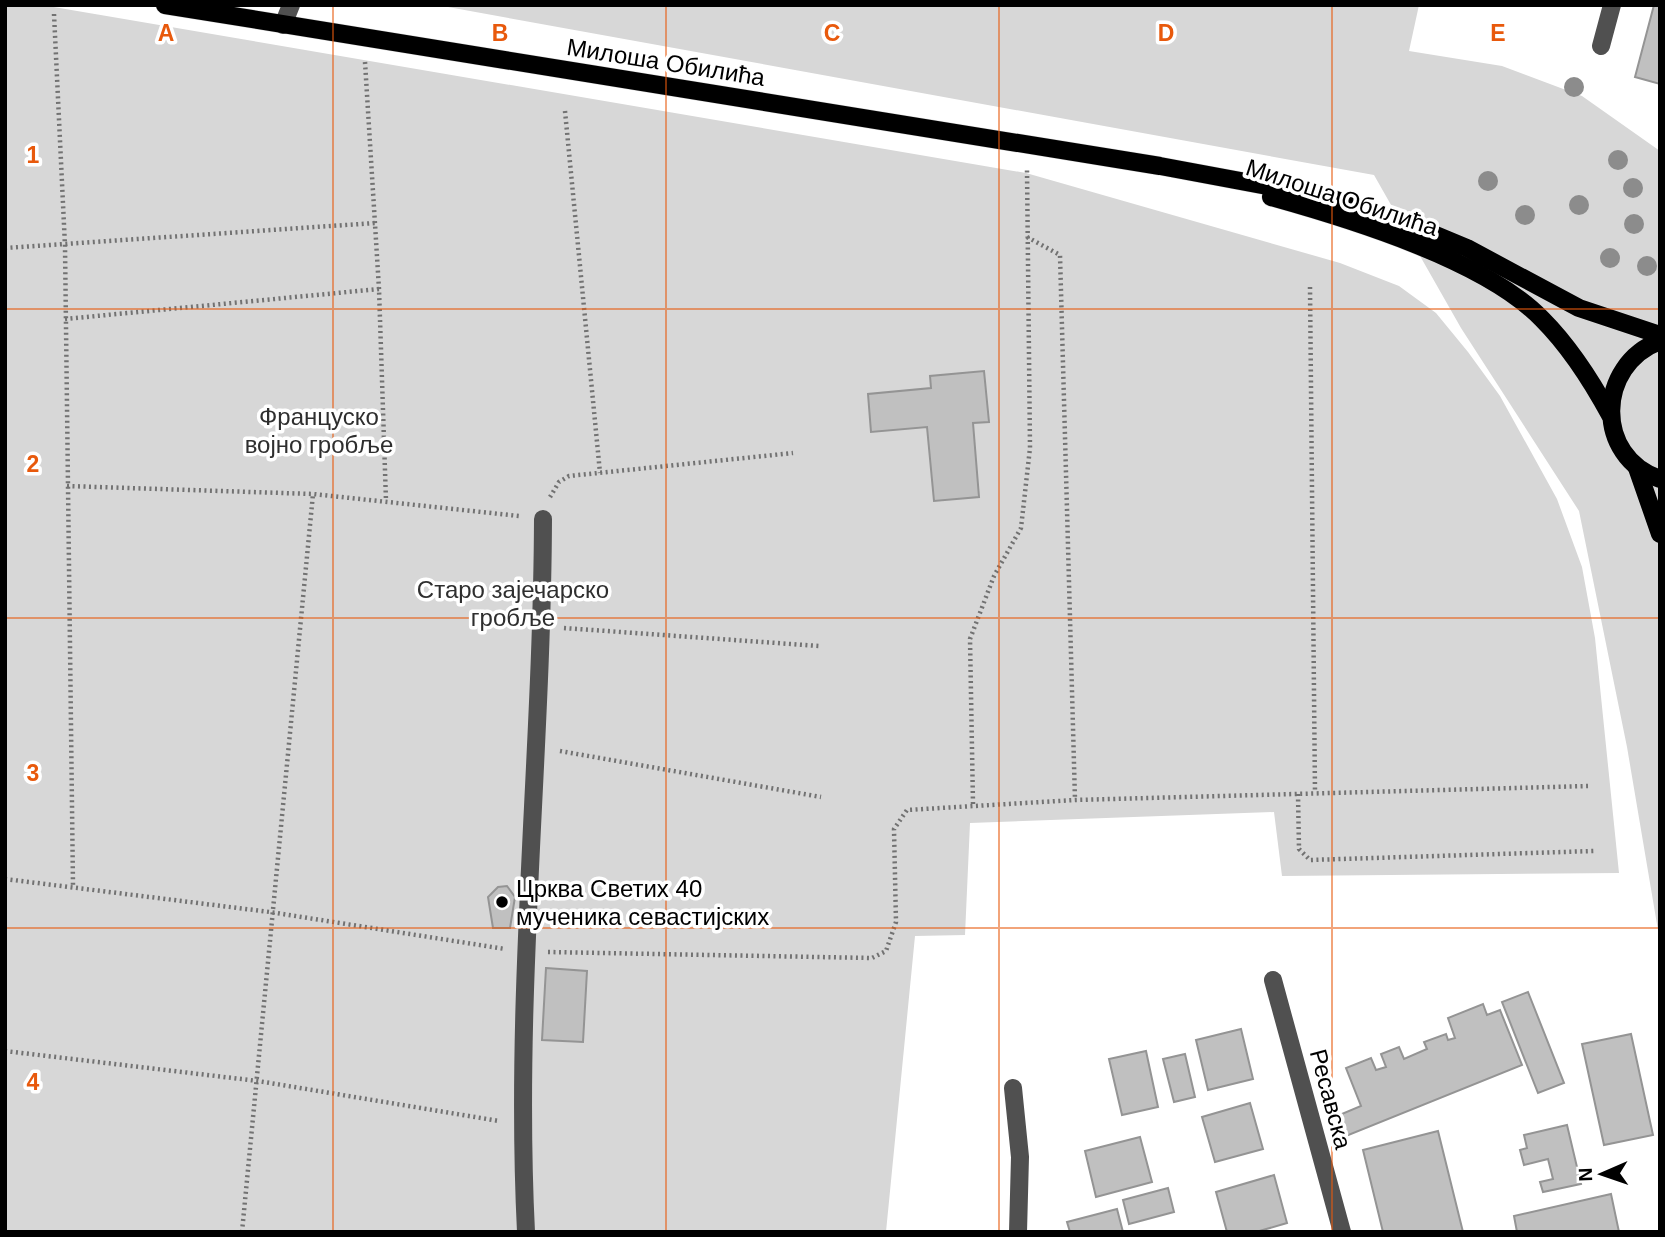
<svg xmlns="http://www.w3.org/2000/svg" width="1665" height="1237" viewBox="0 0 1665 1237" font-family="Arial,sans-serif">
	<rect width="100%" height="100%" fill="#fff"/>
	<g fill="#d7d7d7">
		<path d="M 5,5 L 42,5 L 1026,173 L 1340,263 L 1399,286 L 1436,313 L 1468,352 L 1500,396 L 1557,499 L 1582,567 L 1595,638 L 1619,873 L 1282,876 L 1274,812 L 970,823 L 965,935 L 915,936 L 886,1232 L 5,1232 Z"/>
		<path d="M 437,5 L 1419,5 L 1409,51 L 1502,66 L 1582,96 L 1660,151 L 1660,942 L 1627,747 L 1579,511 L 1461,328 L 1374,175 Z"/>
	</g>
	<g fill="#c0c0c0" stroke="#949494" stroke-width="2">
		<path d="M 1654,5 L 1660,5 L 1660,84 L 1635,77 Z"/>
		<path d="M 984,371 L 989,422 L 973,423 L 979,497 L 934,501 L 927,427 L 871,432 L 868,394 L 931,388 L 930,376 Z"/>
		<path d="M 507,886 L 515,897 L 510,928 L 493,928 L 488,897 L 498,887 Z"/>
		<path d="M 546,968 L 587,971 L 583,1042 L 542,1040 Z"/>
		<path d="M 1528,992 L 1564,1083 L 1538,1093 L 1502,1002 Z"/>
		<path d="M 1483,1004 L 1487,1015 L 1500,1010 L 1522,1065 L 1346,1136 L 1337,1116 L 1361,1106 L 1346,1068 L 1371,1058 L 1376,1070 L 1386,1067 L 1381,1054 L 1399,1047 L 1404,1059 L 1427,1049 L 1424,1042 L 1446,1034 L 1448,1040 L 1455,1038 L 1448,1018 Z"/>
		<path d="M 1241,1029 L 1253,1079 L 1208,1090 L 1196,1040 Z"/>
		<path d="M 1631,1034 L 1653,1135 L 1604,1145 L 1582,1044 Z"/>
		<path d="M 1146,1051 L 1158,1107 L 1122,1115 L 1109,1059 Z"/>
		<path d="M 1185,1054 L 1195,1097 L 1174,1102 L 1163,1059 Z"/>
		<path d="M 1250,1103 L 1263,1149 L 1215,1162 L 1202,1117 Z"/>
		<path d="M 1567,1125 L 1581,1184 L 1543,1192 L 1540,1182 L 1553,1179 L 1548,1159 L 1524,1165 L 1520,1150 L 1527,1148 L 1524,1135 Z"/>
		<path d="M 1438,1131 L 1463,1232 L 1383,1232 L 1363,1150 Z"/>
		<path d="M 1140,1137 L 1152,1182 L 1096,1197 L 1085,1151 Z"/>
		<path d="M 1274,1175 L 1287,1223 L 1256,1232 L 1227,1232 L 1216,1192 Z"/>
		<path d="M 1168,1188 L 1174,1212 L 1129,1224 L 1123,1200 Z"/>
		<path d="M 1611,1194 L 1619,1232 L 1517,1232 L 1514,1216 Z"/>
		<path d="M 1117,1209 L 1123,1232 L 1070,1232 L 1067,1222 Z"/>
	</g>
	<g fill="none" stroke-linecap="round" stroke-linejoin="round">
		<g stroke="#dbdbdb" stroke-width="19">
			<g id="major">
				<path d="M 165,5 L 1160,166 L 1327,197 L 1407,223 L 1467,248 L 1579,308 L 1660,335"/>
				<path d="M 1271,197 C 1350,219 1485,260 1542,319 C 1570,347 1591,380 1610,415"/>
				<path d="M 1660,341 C 1596,365 1594,457 1660,479"/>
				<path d="M 1637,468 L 1660,534"/>
			</g>
		</g>
		<g stroke="#727272" stroke-width="4.5" stroke-dasharray="2 3.5" stroke-linecap="butt">
			<path d="M 54,14 L 65,246 L 73,886"/>
			<path d="M 365,62 L 379,289 L 386,501"/>
			<path d="M 565,111 L 600,473"/>
			<path d="M 1027,237 L 1060,255 L 1075,800"/>
			<path d="M 5,248 L 375,223"/>
			<path d="M 1310,287 L 1315,793"/>
			<path d="M 65,319 L 379,289"/>
			<path d="M 67,486 L 313,494 L 519,516"/>
			<path d="M 550,497 L 559,482 L 569,476 L 793,453"/>
			<path d="M 564,628 L 819,646"/>
			<path d="M 560,751 L 821,797"/>
			<path d="M 1298,794 L 1299,849 L 1310,860 L 1594,851"/>
			<path d="M 973,804 L 970,639 L 994,576 L 1021,528 L 1030,448 L 1027,170"/>
			<path d="M 5,879 L 270,912 L 505,949"/>
			<path d="M 548,952 L 872,958 L 886,951 L 896,922 L 894,829 L 907,810 L 1075,800 L 1588,786"/>
			<path d="M 5,1051 L 258,1081 L 499,1121"/>
			<path d="M 242,1232 L 313,494"/>
		</g>
		<g stroke="#505050" stroke-width="18">
			<path d="M 283,25 L 291,5"/>
			<path d="M 1601,46 L 1612,5"/>
			<path d="M 1273,980 L 1342,1232"/>
			<path d="M 1013,1088 L 1020,1157 L 1018,1232"/>
			<path d="M 526,1232 C 514,994 542,757 543,519"/>
		</g>
		<use href="#major" stroke="#000" stroke-width="18"/>
	</g>
	<g fill="#8c8c8c">
		<circle cx="1574" cy="87" r="10"/>
		<circle cx="1618" cy="160" r="10"/>
		<circle cx="1488" cy="181" r="10"/>
		<circle cx="1633" cy="188" r="10"/>
		<circle cx="1579" cy="205" r="10"/>
		<circle cx="1525" cy="215" r="10"/>
		<circle cx="1634" cy="224" r="10"/>
		<circle cx="1610" cy="258" r="10"/>
		<circle cx="1647" cy="266" r="10"/>
	</g>
	<path fill="none" stroke="#e8590c" stroke-width="2" stroke-opacity="0.55" d="M 333,5 L 333,1232M 666,5 L 666,1232M 999,5 L 999,1232M 1332,5 L 1332,1232M 5,309 L 1660,309M 5,618 L 1660,618M 5,928 L 1660,928"/>
	<circle fill="#000" stroke="#fff" stroke-width="2.5" cx="502" cy="902" r="7"/>
	<g text-anchor="middle" dominant-baseline="central" stroke-width="7" stroke-linejoin="round" paint-order="stroke">
		<g font-size="24" fill="#000" stroke="#fff">
			<text transform="translate(666 62) rotate(9)">Милоша Обилића</text>
			<text transform="translate(1342 197) rotate(18)">Милоша Обилића</text>
			<text transform="translate(1331 1099) rotate(75)">Ресавска</text>
		</g>
		<g font-size="24" fill="#2e2e2e" stroke="#fff">
			<text x="319" y="416">Француско<tspan x="319" dy="28">војно гробље</tspan></text>
			<text x="513" y="589">Старо зајечарско<tspan x="513" dy="28">гробље</tspan></text>
		</g>
		<g font-size="24" fill="#000" stroke="#fff" text-anchor="start">
			<text x="516" y="888">Црква Светих 40<tspan x="516" dy="28">мученика севастијских</tspan></text>
		</g>
	</g>
	<g font-size="23" text-anchor="middle" font-weight="bold" fill="#e8590c" stroke="#fff" stroke-width="7" stroke-linejoin="round" paint-order="stroke">
		<text x="166" y="41">A</text>
		<text x="500" y="41">B</text>
		<text x="832" y="41">C</text>
		<text x="1166" y="41">D</text>
		<text x="1498" y="41">E</text>
		<text x="33" y="163">1</text>
		<text x="33" y="472">2</text>
		<text x="33" y="781">3</text>
		<text x="33" y="1090">4</text>
	</g>
	<rect width="1665" height="1237" fill="none" stroke="#000000" stroke-width="14"/>
	<g transform="translate(1602 1174) rotate(268)" stroke="#ffffff" stroke-width="5" paint-order="stroke">
	<path d="M0-5L12 26L0 18L-12 26Z" fill="#000000"/>
	<text y="-10" font-size="19" font-weight="bold" text-anchor="middle" fill="#000000">N</text>
	</g>
</svg>
